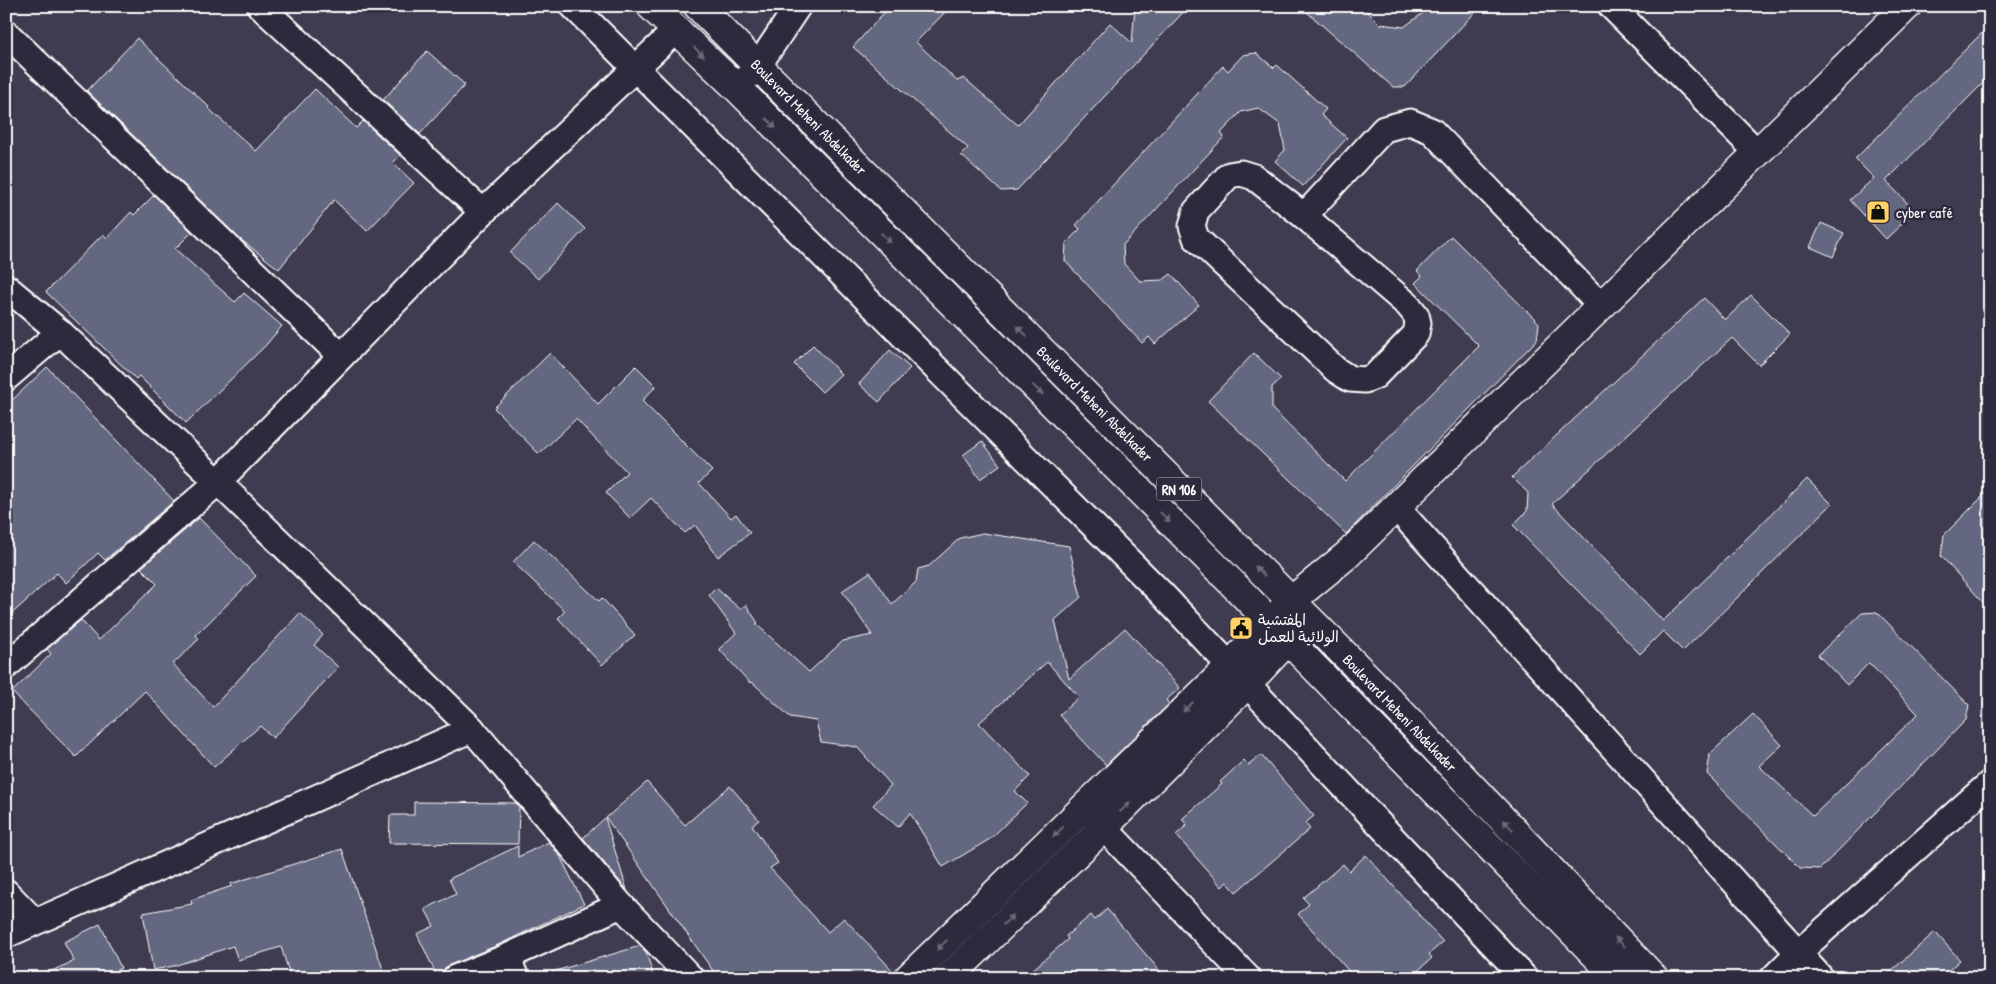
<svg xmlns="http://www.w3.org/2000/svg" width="1996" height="984" viewBox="0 0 1996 984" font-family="'Patrick Hand','Playpen Sans Arabic',sans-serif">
	<rect width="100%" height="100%" fill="#3f3c51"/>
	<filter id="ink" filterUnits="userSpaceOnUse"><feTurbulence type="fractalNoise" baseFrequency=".02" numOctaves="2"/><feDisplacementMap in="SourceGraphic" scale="10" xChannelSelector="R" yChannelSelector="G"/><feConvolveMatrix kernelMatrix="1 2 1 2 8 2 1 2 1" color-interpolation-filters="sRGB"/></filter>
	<g filter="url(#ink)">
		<g fill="#646780" stroke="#fff">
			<path d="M 890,6 L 951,6 L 916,42 L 957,81 L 964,78 L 1018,125 L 1110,23 L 1132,43 L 1135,6 L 1189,6 L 1017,190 L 1001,191 L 961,155 L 968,148 L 853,47 Z"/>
			<path d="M 1300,6 L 1362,6 L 1380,24 L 1404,27 L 1423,13 L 1424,6 L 1481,6 L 1405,87 L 1393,87 Z"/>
			<path d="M 1990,25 L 1990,76 L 1886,181 L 1915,211 L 1886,239 L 1850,200 L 1874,178 L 1855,159 Z"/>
			<path d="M 137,38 L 209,107 L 208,108 L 256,151 L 315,89 L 356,128 L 363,121 L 400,155 L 393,163 L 414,183 L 367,231 L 334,200 L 279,269 L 240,239 L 87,91 Z"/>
			<path d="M 427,51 L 465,85 L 420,134 L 383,100 Z"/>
			<path d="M 1256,53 L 1274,68 L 1277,65 L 1326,109 L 1321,115 L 1347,138 L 1303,186 L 1275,161 L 1285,150 L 1280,124 L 1258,108 L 1241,112 L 1221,133 L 1224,137 L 1123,245 L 1124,264 L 1140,281 L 1163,280 L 1171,274 L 1199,305 L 1155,344 L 1149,337 L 1142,343 L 1065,261 L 1066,243 L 1080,229 L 1076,225 L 1223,66 L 1228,71 L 1243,55 Z"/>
			<path d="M 154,195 L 192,232 L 175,249 L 235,302 L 244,293 L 282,326 L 265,346 L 186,423 L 139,376 L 136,379 L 46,292 L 103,234 L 107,238 L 131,212 L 134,215 Z"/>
			<path d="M 558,203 L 585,229 L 538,279 L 510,253 Z"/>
			<path d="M 1821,223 L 1844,233 L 1833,257 L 1810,247 Z"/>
			<path d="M 1451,236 L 1539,323 L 1537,340 L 1346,534 L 1208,401 L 1254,353 L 1281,379 L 1272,387 L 1272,409 L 1345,481 L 1479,346 L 1415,283 L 1422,276 L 1417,271 Z"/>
			<path d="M 1751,295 L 1790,334 L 1759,365 L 1732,338 L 1552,504 L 1663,621 L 1807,479 L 1832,504 L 1683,651 L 1663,631 L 1640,654 L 1513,525 L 1527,511 L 1528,493 L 1512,477 L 1704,298 L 1725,320 Z"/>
			<path d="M 813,345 L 841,374 L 822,392 L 794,364 Z"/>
			<path d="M 890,350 L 910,368 L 879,402 L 859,384 Z"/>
			<path d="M 550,353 L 598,404 L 636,366 L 656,386 L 642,401 L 712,471 L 699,483 L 731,518 L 736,514 L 750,533 L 718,557 L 695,525 L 685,533 L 651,498 L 630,518 L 606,493 L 627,472 L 576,419 L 539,454 L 494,408 Z"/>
			<path d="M 47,367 L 174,501 L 105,560 L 98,553 L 66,583 L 57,573 L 6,619 L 6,406 Z"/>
			<path d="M 982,441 L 1000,465 L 980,479 L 963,455 Z"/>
			<path d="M 1990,489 L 1990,610 L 1941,556 L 1944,535 Z"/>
			<path d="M 199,518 L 256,576 L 196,635 L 199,639 L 173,664 L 213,707 L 300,613 L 323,635 L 314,645 L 338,667 L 273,738 L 260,726 L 214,767 L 145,691 L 76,757 L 12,692 L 51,654 L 47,649 L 81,620 L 99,640 L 157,584 L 141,568 Z"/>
			<path d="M 983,533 L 1069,546 L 1081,597 L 1055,620 L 1069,679 L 1125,628 L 1180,688 L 1166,700 L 1169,704 L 1106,765 L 1059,715 L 1079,697 L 1047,662 L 979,723 L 1030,776 L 1015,791 L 1027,803 L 990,839 L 943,867 L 910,813 L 898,827 L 873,805 L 891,785 L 857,747 L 821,742 L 816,721 L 790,717 L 752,682 L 750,683 L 719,649 L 736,633 L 709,595 L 716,588 L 740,609 L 746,605 L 758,623 L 756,624 L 809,672 L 843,641 L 872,635 L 842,591 L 870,572 L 892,604 L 916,582 L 918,569 L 929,566 L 960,538 Z"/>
			<path d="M 534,540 L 599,601 L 602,598 L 635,635 L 602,665 L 558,618 L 565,611 L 513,562 Z"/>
			<path d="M 1877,612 L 1969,705 L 1966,720 L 1820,869 L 1800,868 L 1707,774 L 1710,754 L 1753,714 L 1782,745 L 1759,766 L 1813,816 L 1918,714 L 1869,663 L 1847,685 L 1818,655 L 1862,613 Z"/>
			<path d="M 1261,755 L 1314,816 L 1305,823 L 1310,829 L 1236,892 L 1227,882 L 1222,887 L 1176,835 L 1187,825 L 1182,819 L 1222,784 L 1220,782 L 1244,760 L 1249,765 Z"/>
			<path d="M 647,782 L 685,825 L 730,786 L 759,820 L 752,825 L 778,863 L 770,868 L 828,932 L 844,918 L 894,972 L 893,978 L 718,978 L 606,818 Z"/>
			<path d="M 414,802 L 516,803 L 519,806 L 518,844 L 389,843 L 390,815 L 414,815 Z"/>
			<path d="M 605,818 L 627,890 L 583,838 Z"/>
			<path d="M 549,842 L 560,856 L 584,904 L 498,945 L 450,965 L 444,969 L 441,977 L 438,978 L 417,934 L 434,926 L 425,909 L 456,894 L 449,879 L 518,846 L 518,857 Z"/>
			<path d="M 342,849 L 386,978 L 291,978 L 281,947 L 238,960 L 233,946 L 174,966 L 153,970 L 143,913 L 192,904 L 191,900 L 232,886 L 230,884 Z"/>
			<path d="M 1366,855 L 1443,942 L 1429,954 L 1432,958 L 1410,978 L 1355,978 L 1298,914 L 1309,904 L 1303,898 L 1321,883 L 1343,864 L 1349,871 Z"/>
			<path d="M 1107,909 L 1166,978 L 1023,978 L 1068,939 L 1066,936 L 1091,915 L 1095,920 Z"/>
			<path d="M 100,924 L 121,968 L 100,978 L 36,978 L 74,961 L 64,942 Z"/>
			<path d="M 1935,932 L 1960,960 L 1949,970 L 1949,978 L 1883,978 Z"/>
			<path d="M 640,946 L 646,952 L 654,978 L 553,978 L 552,972 Z"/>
		</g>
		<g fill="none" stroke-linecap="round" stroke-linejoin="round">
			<g stroke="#fff" stroke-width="29">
				<g id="minor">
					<path d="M 260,6 L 483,212"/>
					<path d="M 573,6 L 1161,593 L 1525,978"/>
					<path d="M 1611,6 L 1758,153"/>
					<path d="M 6,33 L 341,356"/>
					<path d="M 737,88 L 758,66 L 798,6"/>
					<path d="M 1241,173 L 1254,177 L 1304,216 L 1408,305 L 1416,315 L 1418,323 L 1416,334 L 1375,376 L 1365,380 L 1350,379 L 1336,370 L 1196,238 L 1192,226 L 1196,211 L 1229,175 Z"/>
					<path d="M 1304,216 L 1384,129 L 1410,122 L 1432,131 L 1601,306"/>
					<path d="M 6,287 L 60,332 L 218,482 L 472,729 L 621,905 L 691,978"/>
					<path d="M 6,378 L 60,332"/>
					<path d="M 1396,507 L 1821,978"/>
					<path d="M 6,666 L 218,482 L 483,212 L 676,30"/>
					<path d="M 1084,807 L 1248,978"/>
					<path d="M 6,892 L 34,921"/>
					<path d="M 6,935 L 472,729"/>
					<path d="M 507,957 L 516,978"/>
					<path d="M 455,978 L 507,957 L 621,905"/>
					<path d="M 1773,978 L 1798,953 L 1990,783"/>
				</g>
			</g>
			<g stroke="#fff" stroke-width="31">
				<g id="primary">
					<path d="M 651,6 L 737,88 L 1236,587 L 1618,978"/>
					<path d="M 698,6 L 1372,682 L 1654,978"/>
					<path d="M 908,978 L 1223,673 L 1291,601 L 1347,555 L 1907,6"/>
					<path d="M 948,978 L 1103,828 L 1247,684 L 1301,626"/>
				</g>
			</g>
			<use href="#minor" stroke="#2f2a3d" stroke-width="25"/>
			<use href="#primary" stroke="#2f2a3d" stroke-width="28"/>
		</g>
		<defs><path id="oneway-solid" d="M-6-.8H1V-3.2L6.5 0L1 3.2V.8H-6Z" transform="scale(1.25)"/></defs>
		<g fill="#6d6a77">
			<use href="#oneway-solid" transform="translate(699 52) rotate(44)"/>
			<use href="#oneway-solid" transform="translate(771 123) rotate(45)"/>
			<use href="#oneway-solid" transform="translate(886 238) rotate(45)"/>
			<use href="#oneway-solid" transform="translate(1022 331) rotate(-135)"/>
			<use href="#oneway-solid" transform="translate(1038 390) rotate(45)"/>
			<use href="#oneway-solid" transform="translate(1165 517) rotate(45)"/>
			<use href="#oneway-solid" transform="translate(1260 571) rotate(-135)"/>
			<use href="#oneway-solid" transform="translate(1188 707) rotate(136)"/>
			<use href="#oneway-solid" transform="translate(1125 807) rotate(-45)"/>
			<use href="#oneway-solid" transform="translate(1508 825) rotate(-134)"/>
			<use href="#oneway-solid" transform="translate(1058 832) rotate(136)"/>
			<use href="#oneway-solid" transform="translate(1008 920) rotate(-44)"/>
			<use href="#oneway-solid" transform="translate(1620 942) rotate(-134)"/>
			<use href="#oneway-solid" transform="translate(942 945) rotate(136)"/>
		</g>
	</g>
	<defs>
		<g id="shop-square" transform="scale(1.25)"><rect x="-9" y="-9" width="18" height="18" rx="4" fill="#ffd166" stroke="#2f2a3d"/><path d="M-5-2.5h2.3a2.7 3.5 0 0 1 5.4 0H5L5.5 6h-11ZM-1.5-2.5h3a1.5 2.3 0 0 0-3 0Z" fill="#111"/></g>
		<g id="civic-square" transform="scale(1.25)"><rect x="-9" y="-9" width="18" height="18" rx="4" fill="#ffd166" stroke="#2f2a3d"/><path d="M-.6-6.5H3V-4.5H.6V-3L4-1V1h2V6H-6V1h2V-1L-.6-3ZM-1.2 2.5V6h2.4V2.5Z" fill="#111"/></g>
	</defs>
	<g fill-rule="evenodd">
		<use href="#shop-square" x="1878" y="212"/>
		<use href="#civic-square" x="1241" y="628"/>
	</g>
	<g text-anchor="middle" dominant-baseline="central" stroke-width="5" stroke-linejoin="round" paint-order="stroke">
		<rect fill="#2f2a3d" stroke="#c1bfc5" stroke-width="1" x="1156.5" y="477.5" width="45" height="23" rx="4"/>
		<g font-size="14" font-weight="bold" fill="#fff">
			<text x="1179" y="489">RN 106</text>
		</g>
		<g font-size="15" fill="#fff" stroke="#2f2a3d">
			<text transform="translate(809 117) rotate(45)">Boulevard Meheni Abdelkader</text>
			<text transform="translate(1095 404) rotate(45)">Boulevard Meheni Abdelkader</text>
			<text transform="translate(1400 713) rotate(46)">Boulevard Meheni Abdelkader</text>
		</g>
		<g font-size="15" fill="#fff" stroke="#2f2a3d" text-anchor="start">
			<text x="1896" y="212">cyber café</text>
			<text x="1258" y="619">المفتشية<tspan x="1258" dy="17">الولائية للعمل</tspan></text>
		</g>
	</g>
	<rect width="1996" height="984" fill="none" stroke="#2f2a3d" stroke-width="25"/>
	<rect x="12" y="12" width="1971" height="959" fill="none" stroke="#fff" stroke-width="2" filter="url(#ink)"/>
</svg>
